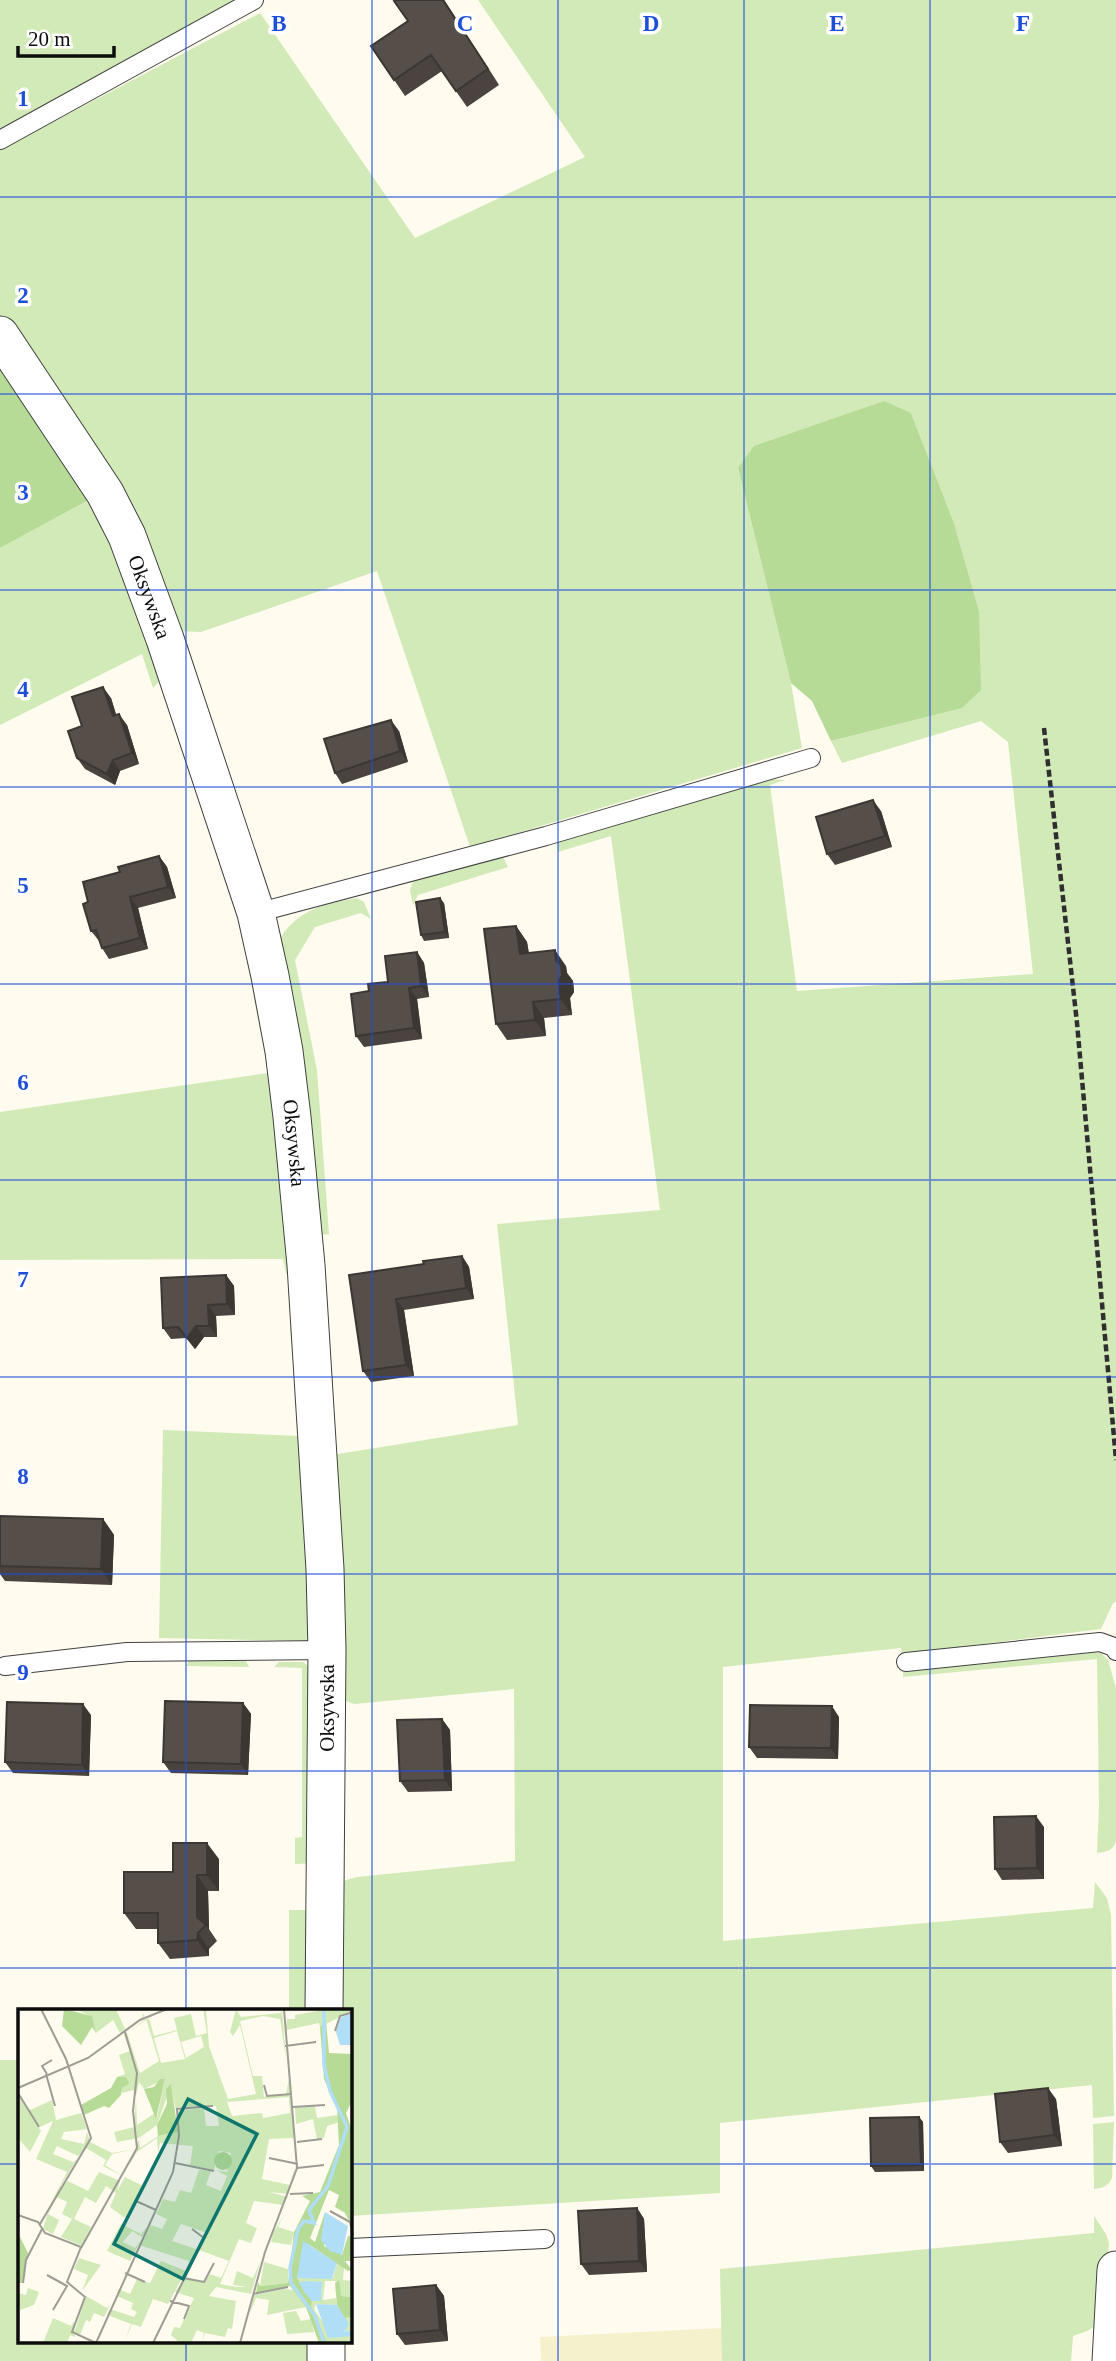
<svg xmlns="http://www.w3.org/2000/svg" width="1116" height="2361" viewBox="0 0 1116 2361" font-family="Georgia,serif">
	<rect width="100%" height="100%" fill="#fffbee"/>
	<path fill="#f5f1cd" d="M 722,2328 L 722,2361 L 541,2361 L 540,2337 Z"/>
	<g fill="#d2eab7">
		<path d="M 0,0 L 237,0 L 0,130 Z"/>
		<path d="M 478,0 L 1116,0 L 1116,1602 L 1113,1603 L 1101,1629 L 902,1654 L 901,1648 L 723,1667 L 723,1941 L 1093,1908 L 1095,1882 L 1107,1898 L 1111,1915 L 1114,2116 L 1093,2118 L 1092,2085 L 720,2123 L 720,2193 L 350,2216 L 350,2011 L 337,2011 L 339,1885 L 346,1880 L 357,1877 L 515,1861 L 514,1689 L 354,1704 L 343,1700 L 332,1455 L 518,1425 L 497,1224 L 660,1210 L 611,836 L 558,852 L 557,839 L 770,779 L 785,780 L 770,785 L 797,991 L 1033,974 L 1008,742 L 981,721 L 842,763 L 831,741 L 961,708 L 979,611 L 954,523 L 911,413 L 738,468 L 791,683 L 802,748 L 470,847 L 377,571 L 201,632 L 175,631 L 112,484 L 0,317 L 0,150 L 260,13 L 415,238 L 585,157 Z"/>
		<path d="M 96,496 L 167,673 L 153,688 L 142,654 L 0,725 L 0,548 Z"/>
		<path d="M 502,855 L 508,867 L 418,895 L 413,905 L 410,890 L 414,879 Z"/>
		<path d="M 357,898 L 364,902 L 371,919 L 361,913 L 315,927 L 295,960 L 317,1070 L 329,1234 L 311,1236 L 278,942 C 296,910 323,904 357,898 Z"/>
		<path d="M 244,944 L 253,945 L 297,1269 L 286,1274 L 283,1259 L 0,1260 L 0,1112 L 268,1073 Z"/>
		<path d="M 290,1327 L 298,1329 L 310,1641 L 159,1638 L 163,1430 L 299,1436 Z"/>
		<path d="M 1100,1652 L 1108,1660 L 1116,1688 L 1116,1842 C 1112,1851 1106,1852 1097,1853 L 1099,1806 L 1097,1659 L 903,1677 L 903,1672 Z"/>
		<path d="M 190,1659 L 246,1661 L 249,1667 L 186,1666 Z"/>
		<path d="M 279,1662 L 303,1662 L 309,1667 L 319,1863 L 295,1864 L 295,1838 L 302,1837 L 302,1668 L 274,1667 Z"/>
		<path d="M 289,1910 L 319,1910 L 317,2011 L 289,2011 Z"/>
		<path d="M 0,2060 L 19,2060 L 19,2342 L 313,2342 L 313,2361 L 0,2361 Z"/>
		<path d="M 1114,2122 L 1112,2178 C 1108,2186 1103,2188 1094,2189 L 1093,2124 Z"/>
		<path d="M 1094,2216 L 1106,2234 L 1109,2243 L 1103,2312 C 1099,2328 1088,2331 1073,2336 L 1071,2361 L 722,2361 L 720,2269 L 1094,2233 Z"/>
	</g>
	<g fill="#b6db96">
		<path d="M 0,352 L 96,496 L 0,548 Z"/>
		<path d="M 884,401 L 911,413 L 954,523 L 979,611 L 981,690 L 962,708 L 831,741 L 812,701 L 791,683 L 738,468 L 754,446 Z"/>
	</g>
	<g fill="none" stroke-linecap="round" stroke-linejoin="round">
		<g stroke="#404040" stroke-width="20">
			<g id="lane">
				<path d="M 0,140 L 254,0"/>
				<path d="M 256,913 L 546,836 L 811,758"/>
				<path d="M 906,1662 L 1100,1642 L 1114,1647 L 1116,1651"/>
				<path d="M 5,1666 L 127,1652 L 327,1650"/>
				<path d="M 350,2248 L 545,2239"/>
			</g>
		</g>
		<g stroke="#404040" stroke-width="39">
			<g id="street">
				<path id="s1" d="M 0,335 L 105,493 L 127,536 L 165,639 L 256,913 L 270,976 L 284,1051 L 292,1117 L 306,1265 L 325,1569 L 327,1650 L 324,2011"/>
				<path d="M 326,2342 L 326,2361"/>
				<path d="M 1111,2361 L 1116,2270"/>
			</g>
		</g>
		<path stroke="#2f2f2f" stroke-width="4.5" stroke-dasharray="7 3.5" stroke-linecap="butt" d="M 1044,728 L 1077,1023 L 1116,1460"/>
		<use href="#lane" stroke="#fff" stroke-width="18"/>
		<use href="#street" stroke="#fff" stroke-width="37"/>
	</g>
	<g fill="#4a433f">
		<path d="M 444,0 L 499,85 L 467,107 L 442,71 L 405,96 L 371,46 L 408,21 Z"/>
		<path d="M 111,698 L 116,715 L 127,725 L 139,764 L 120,771 L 115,785 L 85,769 L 77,758 L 82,726 Z"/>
		<path d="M 399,731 L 408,762 L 342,784 L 335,773 Z"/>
		<path d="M 881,811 L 892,847 L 835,865 L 827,854 Z"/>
		<path d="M 159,856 L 167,867 L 176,898 L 138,908 L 148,949 L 109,959 L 102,948 L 100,942 L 91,931 L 88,902 L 120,872 Z"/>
		<path d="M 444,903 L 449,938 L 424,941 L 421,935 Z"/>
		<path d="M 516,926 L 527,942 L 529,953 L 566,966 L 567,973 L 573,981 L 574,992 L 570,998 L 572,1015 L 544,1018 L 546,1036 L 507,1040 L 496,1024 Z"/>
		<path d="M 417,952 L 424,963 L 429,997 L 417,999 L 422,1039 L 364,1047 L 356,1036 L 388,982 Z"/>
		<path d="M 462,1256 L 469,1267 L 474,1299 L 404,1310 L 414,1376 L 371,1382 L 363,1371 L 349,1275 L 424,1264 Z"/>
		<path d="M 226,1275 L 234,1286 L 235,1315 L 216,1316 L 217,1337 L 204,1337 L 195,1349 L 186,1338 L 171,1339 L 163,1328 Z"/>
		<path d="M 0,1516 L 103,1519 L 114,1535 L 112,1585 L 5,1581 L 0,1574 Z"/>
		<path d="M 243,1703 L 251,1714 L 248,1775 L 171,1773 L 163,1762 Z"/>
		<path d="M 91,1715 L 89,1776 L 13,1773 L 5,1762 Z"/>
		<path d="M 839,1717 L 838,1759 L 757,1758 L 749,1747 Z"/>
		<path d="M 442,1719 L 450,1730 L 452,1791 L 408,1792 L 400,1781 Z"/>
		<path d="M 1044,1827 L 1044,1879 L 1002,1880 L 995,1869 Z"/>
		<path d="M 219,1859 L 219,1891 L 208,1891 L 209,1929 L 217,1941 L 209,1949 L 209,1956 L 170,1959 L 158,1943 L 158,1929 L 136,1929 L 124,1913 L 173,1872 Z"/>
		<path d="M 1056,2099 L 1062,2146 L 1008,2153 L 1000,2142 Z"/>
		<path d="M 919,2117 L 923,2122 L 924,2171 L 875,2172 L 871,2166 Z"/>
		<path d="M 637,2208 L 644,2219 L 647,2272 L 589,2275 L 581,2264 Z"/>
		<path d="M 436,2285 L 444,2296 L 448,2341 L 405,2345 L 397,2334 Z"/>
	</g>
	<g fill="#3c3733">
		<path d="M 443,0 L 444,0 L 499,85 L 488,69 Z"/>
		<path d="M 103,687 L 111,698 L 120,727 L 113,716 Z"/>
		<path d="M 119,714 L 127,725 L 139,764 L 132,753 Z"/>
		<path d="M 391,720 L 399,731 L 408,762 L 400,751 Z"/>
		<path d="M 113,760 L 120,771 L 115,785 L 107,774 Z"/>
		<path d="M 873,800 L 881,811 L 892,847 L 885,836 Z"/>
		<path d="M 159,856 L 167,867 L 176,898 L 168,887 Z"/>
		<path d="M 130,897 L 138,908 L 148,949 L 140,938 Z"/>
		<path d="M 440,898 L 444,903 L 449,938 L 445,932 Z"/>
		<path d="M 516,926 L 527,942 L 531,970 L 520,954 Z"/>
		<path d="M 555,950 L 566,966 L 567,973 L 573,981 L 574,992 L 570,998 L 572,1015 L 561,999 Z"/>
		<path d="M 417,952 L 424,963 L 429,997 L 421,986 Z"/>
		<path d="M 409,988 L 417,999 L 422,1039 L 414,1028 Z"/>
		<path d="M 533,1002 L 544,1018 L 546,1036 L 535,1020 Z"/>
		<path d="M 462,1256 L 469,1267 L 474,1299 L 466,1288 Z"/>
		<path d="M 226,1275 L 234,1286 L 235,1315 L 227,1304 Z"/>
		<path d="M 396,1299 L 404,1310 L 414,1376 L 406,1365 Z"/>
		<path d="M 208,1305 L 216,1316 L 217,1337 L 209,1326 Z"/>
		<path d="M 196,1326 L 204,1337 L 195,1349 L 187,1338 Z"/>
		<path d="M 103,1519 L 114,1535 L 112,1585 L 101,1569 Z"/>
		<path d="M 243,1703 L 251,1714 L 248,1775 L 241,1764 Z"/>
		<path d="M 83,1704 L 91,1715 L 89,1776 L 82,1765 Z"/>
		<path d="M 832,1706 L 839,1717 L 838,1759 L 831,1748 Z"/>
		<path d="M 442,1719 L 450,1730 L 452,1791 L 445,1780 Z"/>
		<path d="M 1036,1816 L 1044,1827 L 1044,1879 L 1037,1868 Z"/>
		<path d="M 207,1843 L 219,1859 L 219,1891 L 207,1875 Z"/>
		<path d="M 197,1875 L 208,1891 L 209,1929 L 197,1917 Z"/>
		<path d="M 198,1933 L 209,1949 L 209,1956 L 197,1940 Z"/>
		<path d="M 1048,2088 L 1056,2099 L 1062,2146 L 1054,2135 Z"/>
		<path d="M 919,2117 L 923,2122 L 924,2171 L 921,2165 Z"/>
		<path d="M 637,2208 L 644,2219 L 647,2272 L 639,2261 Z"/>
		<path d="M 436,2285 L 444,2296 L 448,2341 L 440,2330 Z"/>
	</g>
	<g fill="#564e49" stroke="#3c3733" stroke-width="2">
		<path d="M 396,0 L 443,0 L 488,69 L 456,91 L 431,55 L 394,80 L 371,46 L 408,21 L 394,1 Z"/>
		<path d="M 103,687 L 113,716 L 119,714 L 132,753 L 113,760 L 107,774 L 77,758 L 68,731 L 82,726 L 72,697 Z"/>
		<path d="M 391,720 L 400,751 L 335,773 L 324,739 Z"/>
		<path d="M 873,800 L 885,836 L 827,854 L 816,817 Z"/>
		<path d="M 159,856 L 168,887 L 130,897 L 140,938 L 102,948 L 96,930 L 91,931 L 83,904 L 88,902 L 83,882 L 120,872 L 118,867 Z"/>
		<path d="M 440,898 L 445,932 L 421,935 L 416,902 Z"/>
		<path d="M 516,926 L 520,954 L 555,950 L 556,961 L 561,965 L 562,976 L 558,981 L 561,999 L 533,1002 L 535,1020 L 496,1024 L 484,929 Z"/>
		<path d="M 417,952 L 421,986 L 409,988 L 414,1028 L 356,1036 L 351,994 L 369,991 L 368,984 L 388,982 L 385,956 Z"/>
		<path d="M 462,1256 L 466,1288 L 396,1299 L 406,1365 L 363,1371 L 349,1275 L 424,1264 L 423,1261 Z"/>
		<path d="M 226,1275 L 227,1304 L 208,1305 L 209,1326 L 196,1326 L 187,1338 L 178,1327 L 163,1328 L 161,1278 Z"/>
		<path d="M 0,1516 L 103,1519 L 101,1569 L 0,1566 Z"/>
		<path d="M 165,1701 L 243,1703 L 241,1764 L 163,1762 Z"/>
		<path d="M 7,1702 L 83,1704 L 82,1765 L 5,1762 Z"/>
		<path d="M 750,1705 L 832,1706 L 831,1748 L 749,1747 Z"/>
		<path d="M 442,1719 L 445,1780 L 400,1781 L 397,1720 Z"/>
		<path d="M 1036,1816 L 1037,1868 L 995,1869 L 994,1817 Z"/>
		<path d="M 173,1843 L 207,1843 L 207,1875 L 197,1875 L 197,1917 L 206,1925 L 198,1933 L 197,1940 L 158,1943 L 158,1913 L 124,1913 L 124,1872 L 173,1872 Z"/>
		<path d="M 1048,2088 L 1054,2135 L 1000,2142 L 995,2094 Z"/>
		<path d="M 919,2117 L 921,2165 L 871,2166 L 870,2118 Z"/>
		<path d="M 637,2208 L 639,2261 L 581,2264 L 578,2211 Z"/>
		<path d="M 436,2285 L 440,2330 L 397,2334 L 393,2289 Z"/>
	</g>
	<path fill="none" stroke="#1d4ed8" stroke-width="2" stroke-opacity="0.55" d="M 186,0 L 186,2011M 372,0 L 372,2361M 558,0 L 558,2361M 744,0 L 744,2361M 930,0 L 930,2361M 0,197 L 1116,197M 0,394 L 1116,394M 0,590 L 1116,590M 0,787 L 1116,787M 0,984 L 1116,984M 0,1180 L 1116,1180M 0,1377 L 1116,1377M 0,1574 L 1116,1574M 0,1771 L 1116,1771M 0,1968 L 1116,1968M 0,2164 L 19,2164M 350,2164 L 1116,2164M 186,2342 L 186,2361"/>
	<g text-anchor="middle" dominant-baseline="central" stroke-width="7" stroke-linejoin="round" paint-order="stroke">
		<g font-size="21" fill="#0d0d0d" stroke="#fff">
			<text stroke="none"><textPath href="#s1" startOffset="303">Oksywska</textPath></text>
			<text stroke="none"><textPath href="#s1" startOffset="870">Oksywska</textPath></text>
			<text transform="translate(327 1708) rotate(-90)">Oksywska</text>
		</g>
	</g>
	<g transform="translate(18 2009)">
		<rect width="334" height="334" fill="#fffbee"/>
		<path d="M 58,0 L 98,0 L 107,20 L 125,8 L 124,4 L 127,7 L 102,24 L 95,11 L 78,24 L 74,8 ZM 185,0 L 188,0 L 191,37 L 210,90 L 238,85 L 222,16 L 215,27 L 212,23 L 218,0 L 223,8 L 263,4 L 264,0 L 268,50 L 262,10 L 245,7 L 222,12 L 235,67 L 244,67 L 246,88 L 268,85 L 271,70 L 276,129 L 251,130 L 244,170 L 272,176 L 278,155 L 271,185 L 251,183 L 270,188 L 265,196 L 236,192 L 228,214 L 239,219 L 233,234 L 221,230 L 202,275 L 218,278 L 229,278 L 215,276 L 219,262 L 235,269 L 243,251 L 233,285 L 198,278 L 191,287 L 218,292 L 214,320 L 210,319 L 207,328 L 187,324 L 184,334 L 186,324 L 179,321 L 173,334 L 162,334 L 153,326 L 156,318 L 162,319 L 176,289 L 157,283 L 167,268 L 185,272 L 192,265 L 203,269 L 211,252 L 181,241 L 189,224 L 163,215 L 154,232 L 178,240 L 170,259 L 171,252 L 121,236 L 133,216 L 144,220 L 149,210 L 138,205 L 145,190 L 157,193 L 162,181 L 173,184 L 181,161 L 193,162 L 188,176 L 203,182 L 209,167 L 198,161 L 209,163 L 213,144 L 201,142 L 196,161 L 172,156 L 175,137 L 142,134 L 140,144 L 139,129 L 119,143 L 111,157 L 121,130 L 122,139 L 140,127 L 160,123 L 159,102 L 186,99 L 188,117 L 201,117 L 198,97 L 161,98 L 158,102 L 153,76 L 139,116 L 121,129 L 99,133 L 96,123 L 116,118 L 118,89 L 119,116 L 137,104 L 139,109 L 147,70 L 126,80 L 121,73 L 118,87 L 116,81 L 104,84 L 103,79 L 111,75 L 99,68 L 107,65 L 101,46 L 112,42 L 106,26 L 100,30 L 131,9 L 136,27 L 159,21 L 156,9 L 173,5 L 178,27 L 189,24 ZM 128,10 L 141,52 L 122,64 L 109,24 ZM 159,22 L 167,50 L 143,54 L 136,29 ZM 183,27 L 186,38 L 168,49 L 163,33 ZM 271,88 L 272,104 L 245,109 L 244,104 L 214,107 L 209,93 ZM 310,0 L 334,2 L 302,18 L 301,14 L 268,21 L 269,10 L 277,10 L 277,6 ZM 0,86 L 23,122 L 12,143 L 0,129 ZM 34,91 L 38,111 L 63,104 L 69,120 L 46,123 L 43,130 L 66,135 L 69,123 L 72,133 L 94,144 L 118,140 L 94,145 L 87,156 L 104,167 L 85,157 L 88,151 L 68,139 L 60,147 L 39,137 L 35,145 L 55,153 L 59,150 L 42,178 L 50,172 L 70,182 L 81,163 L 102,172 L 99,182 L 107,168 L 125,177 L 107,209 L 92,198 L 98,184 L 88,177 L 78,194 L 67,188 L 56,210 L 73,218 L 64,237 L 43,228 L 54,210 L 44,205 L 49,193 L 39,188 L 30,205 L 41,211 L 35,225 L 25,220 L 32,196 L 49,163 L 18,150 L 35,112 L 22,118 L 10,102 ZM 297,97 L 299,109 L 319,106 L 322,113 L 309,117 L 306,129 L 299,130 L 295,110 L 278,115 L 277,99 ZM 266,206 L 260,218 L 276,223 L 273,236 L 253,233 L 255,224 ZM 103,215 L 123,225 L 130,217 L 124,228 L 114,222 L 105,233 L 117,239 L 123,231 L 112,252 L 89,242 ZM 61,249 L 83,256 L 64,282 L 70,266 L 56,260 ZM 143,252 L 168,262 L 150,295 L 135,290 L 123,318 L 114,315 L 107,332 L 113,315 L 89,306 L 92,300 L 116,308 L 119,303 L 113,300 L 115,294 L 99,287 L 100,280 L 112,285 L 119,270 L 132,274 ZM 246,253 L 270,260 L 270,274 L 242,277 ZM 319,254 L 326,259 L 325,271 L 334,272 L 334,288 L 323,287 L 319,272 L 307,272 L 305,291 L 318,289 L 319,296 L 298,295 L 296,300 L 305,313 L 329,318 L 326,309 L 332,308 L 334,325 L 332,321 L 309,327 L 334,327 L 334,333 L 308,333 L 292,297 L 294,292 L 303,291 L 304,273 L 281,274 L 279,269 L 315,269 ZM 10,279 L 21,283 L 16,296 L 2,301 L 0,284 L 8,286 ZM 266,280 L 275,281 L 288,298 L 249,306 L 251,291 L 238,289 L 231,306 L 236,286 ZM 68,287 L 89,299 L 92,296 L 86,308 L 76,304 L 72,313 L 68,311 L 62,326 L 76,332 L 56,324 ZM 278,302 L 283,312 L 293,310 L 296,323 L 269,325 L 265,304 ZM 35,309 L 53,317 L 56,312 L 57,328 L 52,326 L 49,334 L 25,334 Z" fill="#d2eab7" fill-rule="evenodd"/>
		<path d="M 46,0 L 74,7 L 78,24 L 74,18 L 63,36 L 44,17 ZM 308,12 L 311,44 L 334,45 L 334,92 L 328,104 L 334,122 L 334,217 L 327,204 L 317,198 L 321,186 L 311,181 L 292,229 L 297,233 L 307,203 L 306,237 L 324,246 L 330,227 L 334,228 L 334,252 L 327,252 L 334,261 L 330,262 L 290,235 L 279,269 L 294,292 L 293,297 L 309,334 L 301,334 L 288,298 L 272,277 L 238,284 L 240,273 L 242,277 L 270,274 L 276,223 L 292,192 L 284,187 L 302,183 L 321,136 L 319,99 L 306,70 L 302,18 ZM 99,68 L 108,68 L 111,75 L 104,79 L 103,86 L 91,99 L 86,97 L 66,106 L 63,96 L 93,79 ZM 142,70 L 147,70 L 138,110 L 126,80 L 136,78 ZM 153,75 L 160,123 L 140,127 L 139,116 L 149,95 L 148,80 ZM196 152a9 9 0 1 1 18 0a9 9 0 1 1-18 0ZM 0,224 L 10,244 L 4,274 L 0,274 ZM 321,271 L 323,287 L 334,288 L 334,308 L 326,309 L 319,296 L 317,274 Z" fill="#b6db96"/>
		<path d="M 334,3 L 334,36 L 322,36 L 317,20 L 322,9 ZM 307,203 L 330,217 L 324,246 L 312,242 L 303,231 ZM 285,232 L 319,254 L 314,270 L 279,269 ZM 286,272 L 304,273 L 303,292 L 294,292 L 287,284 L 281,274 ZM 298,295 L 319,296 L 331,315 L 326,323 L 332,321 L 334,327 L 310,329 Z" fill="#b1def7"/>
		<path fill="none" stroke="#b1def7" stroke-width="3.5" d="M 306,334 L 297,307 L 273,274 L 272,259 L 280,220 L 286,212 L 296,214 L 291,201 L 310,177 L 329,118 L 312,82 L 306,56 L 306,0"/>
		<path fill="none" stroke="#9e9c94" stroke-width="2" d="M 317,22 L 322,7 L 335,3M 267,37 L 298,33M 28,65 L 37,97M 29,65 L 24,57 L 34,51M 246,76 L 249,87 L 274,85M 0,79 L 70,49 L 122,11 L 149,0M 0,84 L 21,118M 275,98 L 307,96M 279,133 L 304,130M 251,149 L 280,155M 157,154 L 196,162M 279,159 L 306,156M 272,185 L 295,184M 118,192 L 138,201M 312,202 L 332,213 L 335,226M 0,206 L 20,213 L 27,224 L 63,238 L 49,273 L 67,288 L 54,323 L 78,334M 22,215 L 73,129 L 48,50 L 23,0M 63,239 L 119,139 L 115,102 L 119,64 L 107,23M 107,264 L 127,273M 29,266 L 49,277 L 35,301M 165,269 L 186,273 L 196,254M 5,274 L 8,251 L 24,220M 235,285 L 270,278M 152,292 L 171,297 L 166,310M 78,334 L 155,163 L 161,127 L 159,100 L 195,97M 135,334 L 186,229 L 174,220M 222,334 L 247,243 L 279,159 L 266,0"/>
		<path fill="#0f766e" fill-opacity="0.15" stroke="#0f766e" stroke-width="3.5" d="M 170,90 L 239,125 L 165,270 L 96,235 Z"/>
		<rect width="334" height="334" fill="none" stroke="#0d0d0d" stroke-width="3.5"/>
	</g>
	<g font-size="23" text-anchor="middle" font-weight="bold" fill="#1d4ed8" stroke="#fff" stroke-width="7" stroke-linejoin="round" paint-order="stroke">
		<text x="279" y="31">B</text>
		<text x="465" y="31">C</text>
		<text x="651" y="31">D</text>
		<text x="837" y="31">E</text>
		<text x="1023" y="31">F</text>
		<text x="23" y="106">1</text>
		<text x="23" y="303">2</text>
		<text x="23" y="500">3</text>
		<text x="23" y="697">4</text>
		<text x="23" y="893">5</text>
		<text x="23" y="1090">6</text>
		<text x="23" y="1287">7</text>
		<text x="23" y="1484">8</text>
		<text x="23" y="1680">9</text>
	</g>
	<path d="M18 46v10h96v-10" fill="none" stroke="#0d0d0d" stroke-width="3.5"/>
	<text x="28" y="46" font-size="21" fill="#0d0d0d" stroke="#ffffff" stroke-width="5" paint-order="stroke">20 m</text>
</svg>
